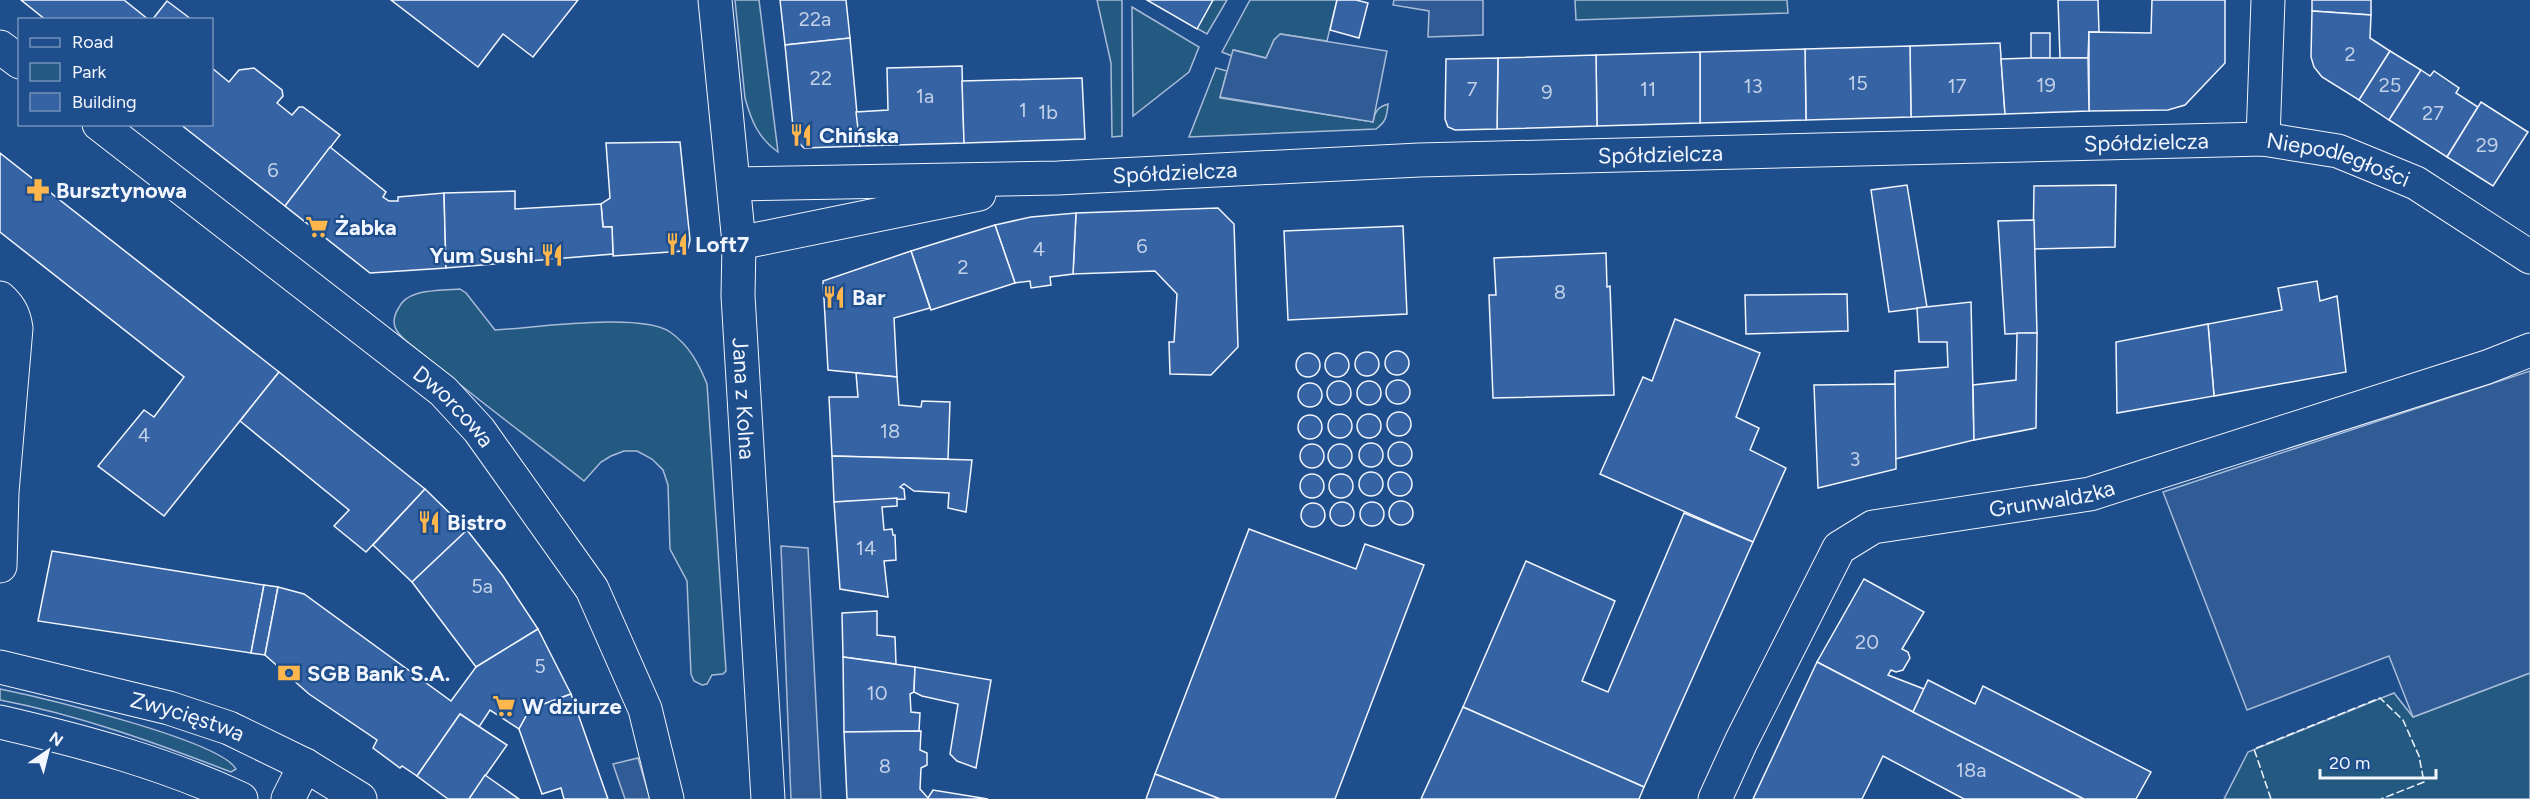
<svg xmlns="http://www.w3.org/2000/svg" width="2530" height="799" viewBox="0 0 2530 799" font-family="Figtree,sans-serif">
	<rect width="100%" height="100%" fill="#1f4e8c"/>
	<g fill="#245a82" stroke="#a8bbd7" stroke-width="1.5">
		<path d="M 735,0 L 759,0 L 778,152 C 758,138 751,120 745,98 Z"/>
		<path d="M 1097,0 L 1122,0 L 1122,136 L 1112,137 L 1111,63 Z"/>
		<path d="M 1147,0 L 1227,0 L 1207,34 Z"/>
		<path d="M 1250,0 L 1337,0 L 1327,41 L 1281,34 L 1274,40 L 1266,58 L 1234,50 L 1232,56 L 1222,52 Z"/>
		<path d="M 1575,0 L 1787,0 L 1788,13 L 1576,20 Z"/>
		<path d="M 1132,7 L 1199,47 L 1189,72 L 1133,116 Z"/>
		<path d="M 1216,68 L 1227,71 L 1220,98 L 1373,122 C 1375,111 1378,107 1388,104 C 1387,116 1386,122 1376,129 L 1189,137 Z"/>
		<path d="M 460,289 L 466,293 L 495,330 C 533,328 641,312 670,332 C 689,345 699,364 707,384 L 726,671 L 723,674 L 712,675 L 707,684 L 702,685 L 694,681 L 691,674 L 687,581 L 670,549 L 668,485 L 663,470 L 652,459 L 637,451 L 624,451 L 611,456 L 601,462 L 584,481 C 531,439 476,399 425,356 C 416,348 399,338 395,327 C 393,321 395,314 398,309 C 407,288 439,291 460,289 Z"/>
		<path d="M 2530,673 L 2530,799 L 2224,799 L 2248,752 L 2394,693 L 2413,717 Z"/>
		<path d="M 0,689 C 39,697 220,740 236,769 L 231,772 C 156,743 79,715 0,700 Z"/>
	</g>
	<g fill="#305b95" stroke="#a8bbd7" stroke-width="1.5">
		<path d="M 1394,0 L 1483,0 L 1483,35 L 1428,37 L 1429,11 L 1393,5 Z"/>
		<path d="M 1280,34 L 1387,51 L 1373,122 L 1220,97 L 1233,50 L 1266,58 L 1274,40 Z"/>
		<path d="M 2530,371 L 2530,673 L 2413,717 L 2389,656 L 2247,710 L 2163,492 Z"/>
		<path d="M 781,546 L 808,548 L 821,799 L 791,799 Z"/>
		<path d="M 638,758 L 650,799 L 625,799 L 613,764 Z"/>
	</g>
	<g fill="#3563a3" stroke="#f2f6ff" stroke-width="1.5">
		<path d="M 21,0 L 124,0 L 149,20 L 46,20 Z"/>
		<path d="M 391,0 L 578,0 L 533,57 L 503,34 L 478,67 Z"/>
		<path d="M 780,0 L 846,0 L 850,38 L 785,45 Z"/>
		<path d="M 1147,0 L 1213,0 L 1197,29 Z"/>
		<path d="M 1337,0 L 1356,0 L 1368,3 L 1359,38 L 1330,30 Z"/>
		<path d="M 2058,0 L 2098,0 L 2099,32 L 2089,32 L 2088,58 L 2060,58 Z"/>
		<path d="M 2152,0 L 2225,0 L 2225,63 L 2185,105 L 2168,110 L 2089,111 L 2089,32 L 2151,33 Z"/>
		<path d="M 2312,0 L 2371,0 L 2371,15 L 2312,11 Z"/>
		<path d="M 167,1 L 191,19 L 191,20 L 152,20 Z"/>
		<path d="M 2312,11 L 2371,15 L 2370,38 L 2390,51 L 2359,100 L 2322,77 L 2314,67 L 2311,57 Z"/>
		<rect x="2031" y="33" width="19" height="25"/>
		<path d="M 850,38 L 860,146 L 804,148 L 794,138 L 785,45 Z"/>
		<path d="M 2000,43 L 2005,114 L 1911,117 L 1910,46 Z"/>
		<path d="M 1910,46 L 1911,117 L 1806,120 L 1805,49 Z"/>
		<path d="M 1805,49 L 1806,120 L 1700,123 L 1700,52 Z"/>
		<path d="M 2390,51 L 2421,70 L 2389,120 L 2359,100 Z"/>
		<path d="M 1700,52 L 1700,123 L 1597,126 L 1596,55 Z"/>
		<path d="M 1596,55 L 1597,126 L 1497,129 L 1498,58 Z"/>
		<path d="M 1498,58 L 1497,129 L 1455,130 L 1448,127 L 1445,119 L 1446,59 Z"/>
		<path d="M 2031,58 L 2088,58 L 2089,111 L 2005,114 L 2001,59 Z"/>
		<path d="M 962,66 L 964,143 L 860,146 L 856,112 L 888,110 L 887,68 Z"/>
		<path d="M 212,68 L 229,82 L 239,70 L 254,68 L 282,90 L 283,96 L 277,103 L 292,115 L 299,107 L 303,107 L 340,135 L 285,206 L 180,124 L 212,124 Z"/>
		<path d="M 2421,70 L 2430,76 L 2434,71 L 2459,88 L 2456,93 L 2478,107 L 2447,157 L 2389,120 Z"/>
		<path d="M 1082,78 L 1085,139 L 964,143 L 962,81 Z"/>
		<path d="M 2481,102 L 2528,132 L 2493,186 L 2447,157 Z"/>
		<path d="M 680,142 L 690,240 L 688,248 L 684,251 L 613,256 L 612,227 L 603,227 L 601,204 L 610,198 L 606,143 Z"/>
		<path d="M 330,147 L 386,192 L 383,197 L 389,201 L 398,201 L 398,197 L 444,193 L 446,268 L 370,273 L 285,206 Z"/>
		<path d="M 0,153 L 279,372 L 164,516 L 98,466 L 144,410 L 154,417 L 184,377 L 0,232 Z"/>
		<path d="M 1907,185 L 1927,307 L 1889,312 L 1871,190 Z"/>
		<path d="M 2116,185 L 2115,247 L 2033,249 L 2034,186 Z"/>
		<path d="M 515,191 L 515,209 L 601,204 L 603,227 L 612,227 L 613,254 L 446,268 L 444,193 Z"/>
		<path d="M 1218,208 L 1234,224 L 1238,347 L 1211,375 L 1170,374 L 1169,342 L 1174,342 L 1177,294 L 1155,271 L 1073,274 L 1076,213 Z"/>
		<path d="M 1076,213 L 1073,274 L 1050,277 L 1051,285 L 1031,288 L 1030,281 L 1015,283 L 995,225 L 1031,217 Z"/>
		<path d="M 2034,220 L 2037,333 L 2005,334 L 1998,221 Z"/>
		<path d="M 995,225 L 1015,283 L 931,310 L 911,251 Z"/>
		<path d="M 1403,226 L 1407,314 L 1288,320 L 1284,231 Z"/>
		<path d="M 911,251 L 930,308 L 894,318 L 897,377 L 828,370 L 823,281 Z"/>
		<path d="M 1606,253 L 1607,287 L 1610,286 L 1614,395 L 1493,398 L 1489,295 L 1496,295 L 1494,258 Z"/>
		<path d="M 2317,281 L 2320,301 L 2337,296 L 2346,372 L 2214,396 L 2208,324 L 2282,310 L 2278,288 Z"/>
		<path d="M 1847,294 L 1848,331 L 1746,334 L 1745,295 Z"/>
		<path d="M 1971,302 L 1974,440 L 1895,459 L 1895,371 L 1948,367 L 1947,342 L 1919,342 L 1917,308 Z"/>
		<path d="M 1675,319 L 1760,353 L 1736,417 L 1759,428 L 1750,450 L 1786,468 L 1753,542 L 1600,474 L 1643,377 L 1652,381 Z"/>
		<path d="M 2208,324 L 2214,396 L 2117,413 L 2116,342 Z"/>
		<path d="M 2017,333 L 2037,333 L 2036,428 L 1974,440 L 1973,385 L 2016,380 Z"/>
		<circle cx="1397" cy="363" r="12"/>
		<circle cx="1367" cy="364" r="12"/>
		<circle cx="1337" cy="365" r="12"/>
		<circle cx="1308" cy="365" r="12"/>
		<path d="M 279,372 L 425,489 L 366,552 L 334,526 L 349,510 L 240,421 Z"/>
		<path d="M 856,373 L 897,377 L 899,405 L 921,407 L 922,401 L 950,402 L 948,459 L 832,456 L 829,397 L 858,397 Z"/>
		<circle cx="1398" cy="392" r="12"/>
		<circle cx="1339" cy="393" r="12"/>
		<circle cx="1369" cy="393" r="12"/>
		<circle cx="1310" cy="395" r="12"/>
		<path d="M 1895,384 L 1896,469 L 1818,488 L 1814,385 Z"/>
		<circle cx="1399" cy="424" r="12"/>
		<circle cx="1340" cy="426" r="12"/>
		<circle cx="1369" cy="426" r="12"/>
		<circle cx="1310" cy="427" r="12"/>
		<circle cx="1400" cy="454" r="12"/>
		<circle cx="1371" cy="455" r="12"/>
		<circle cx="1340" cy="456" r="12"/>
		<circle cx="1312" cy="456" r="12"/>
		<path d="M 832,456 L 972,460 L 966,512 L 948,508 L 949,493 L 914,491 L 904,484 L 900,487 L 904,489 L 905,499 L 834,502 Z"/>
		<circle cx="1371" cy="484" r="12"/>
		<circle cx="1400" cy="484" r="12"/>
		<circle cx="1341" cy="486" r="12"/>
		<circle cx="1312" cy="486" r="12"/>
		<path d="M 425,489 L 467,530 L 412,582 L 373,545 Z"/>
		<path d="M 897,498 L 897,506 L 882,507 L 884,530 L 892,529 L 893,535 L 895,535 L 896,560 L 884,561 L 888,597 L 840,589 L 834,502 Z"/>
		<circle cx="1401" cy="513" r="12"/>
		<circle cx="1372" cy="514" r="12"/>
		<circle cx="1342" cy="514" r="12"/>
		<circle cx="1313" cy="515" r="12"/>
		<path d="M 1684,513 L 1753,542 L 1644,787 L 1463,707 L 1526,561 L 1615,601 L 1582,681 L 1608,692 Z"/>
		<path d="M 1249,529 L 1356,569 L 1365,544 L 1424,565 L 1335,799 L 1220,799 L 1155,774 Z"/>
		<path d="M 467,530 L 503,576 L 538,629 L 476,667 L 412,582 Z"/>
		<path d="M 52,551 L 264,585 L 251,653 L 38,621 Z"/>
		<path d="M 1864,579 L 1924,612 L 1902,649 L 1908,652 L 1910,658 L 1903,670 L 1896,672 L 1891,670 L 1888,675 L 1924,689 L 1913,712 L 1817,662 Z"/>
		<path d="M 264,585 L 278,587 L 265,655 L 251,653 Z"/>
		<path d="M 278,587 L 304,594 L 451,701 L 476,667 L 538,629 L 571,694 L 530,709 L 519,729 L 490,710 L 479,727 L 460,714 L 417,776 L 402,766 L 400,768 L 373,748 L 377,740 L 309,694 L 265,655 Z"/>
		<path d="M 877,611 L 877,635 L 895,637 L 896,664 L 843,657 L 842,613 Z"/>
		<path d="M 843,657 L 915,667 L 914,692 L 910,694 L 911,712 L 920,713 L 919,731 L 844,732 Z"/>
		<path d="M 1817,662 L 1913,712 L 2084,799 L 1964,799 L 1883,756 L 1862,799 L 1753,799 Z"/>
		<path d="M 915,667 L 991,680 L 976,768 L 957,761 L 950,754 L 958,704 L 922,696 L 914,692 Z"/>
		<path d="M 1928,680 L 1975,704 L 1983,686 L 2151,772 L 2136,799 L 2084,799 L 1913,712 Z"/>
		<path d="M 571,694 L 608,799 L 564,799 L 561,788 L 542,794 L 519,729 L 530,709 Z"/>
		<path d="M 1463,707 L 1644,787 L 1639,799 L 1421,799 Z"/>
		<path d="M 460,714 L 507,745 L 469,799 L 448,799 L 417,776 Z"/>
		<path d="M 921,731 L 920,750 L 927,753 L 927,765 L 921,768 L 920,789 L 928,798 L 933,790 L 988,799 L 847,799 L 844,732 Z"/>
		<path d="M 1155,774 L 1220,799 L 1146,799 Z"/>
		<path d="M 485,775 L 519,799 L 469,799 Z"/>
	</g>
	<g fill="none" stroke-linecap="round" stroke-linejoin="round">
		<g stroke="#f2f6ff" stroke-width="35">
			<g id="minor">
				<path id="s1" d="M 715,0 L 739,243 L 738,296 L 768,799"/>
				<path d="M 0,47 L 20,62"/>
				<path id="s2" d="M 99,124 L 443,391 L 479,430 L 592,589 L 645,709 L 667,799"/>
				<path d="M 2263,139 L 2268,0"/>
				<path id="s3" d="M 734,184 L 1058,178 L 1419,160 L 2263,139 L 2338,151 L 2416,183 L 2530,257"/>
				<path d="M 739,243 L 979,194"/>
				<path d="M 0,298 C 10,307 14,315 16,328 L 2,492 L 0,566"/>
				<path id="s4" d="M 0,667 L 169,708 L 229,728 L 305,765 L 360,799"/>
				<path d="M 0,722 C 82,741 165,763 241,799"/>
				<path d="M 288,799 L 305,765"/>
				<path id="s5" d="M 1715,799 L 1741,742 L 1839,548 L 1873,527 L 2090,494 L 2487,367 L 2530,350"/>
			</g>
		</g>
		<use href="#minor" stroke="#1f4e8c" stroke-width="33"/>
		<path stroke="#f2f6ff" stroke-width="1.5" stroke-dasharray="8 3" stroke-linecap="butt" d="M 2271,799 L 2254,749 L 2380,698 L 2403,720 L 2419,756 L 2424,782 L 2381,799"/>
	</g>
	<defs>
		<g id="restaurant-bare" transform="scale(1.8)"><path d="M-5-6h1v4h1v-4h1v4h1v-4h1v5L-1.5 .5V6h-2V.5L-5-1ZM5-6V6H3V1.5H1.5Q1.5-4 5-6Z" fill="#ffb74d" stroke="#1f4e8c" stroke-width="2.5" paint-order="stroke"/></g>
		<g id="pharmacy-bare" transform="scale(1.8)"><path d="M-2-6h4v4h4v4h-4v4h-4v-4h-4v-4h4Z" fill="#ffb74d" stroke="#1f4e8c" stroke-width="2.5" paint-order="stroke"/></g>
		<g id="supermarket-bare" transform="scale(1.8)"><path d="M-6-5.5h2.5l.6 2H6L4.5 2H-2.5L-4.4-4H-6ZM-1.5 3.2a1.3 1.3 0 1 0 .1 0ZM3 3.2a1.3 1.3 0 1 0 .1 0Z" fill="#ffb74d" stroke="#1f4e8c" stroke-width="2.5" paint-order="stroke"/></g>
		<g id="bank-bare" transform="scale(1.8)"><path d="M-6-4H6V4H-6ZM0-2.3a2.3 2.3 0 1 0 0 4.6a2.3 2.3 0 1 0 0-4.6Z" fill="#ffb74d" stroke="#1f4e8c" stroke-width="2.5" paint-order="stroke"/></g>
	</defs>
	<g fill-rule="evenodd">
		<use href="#restaurant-bare" x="801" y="135"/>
		<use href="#pharmacy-bare" x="38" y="190"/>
		<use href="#supermarket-bare" x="317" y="227"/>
		<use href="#restaurant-bare" x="677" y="244"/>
		<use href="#restaurant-bare" x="552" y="255"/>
		<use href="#restaurant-bare" x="834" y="297"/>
		<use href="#restaurant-bare" x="429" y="522"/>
		<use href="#bank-bare" x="289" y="673"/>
		<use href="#supermarket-bare" x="504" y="706"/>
	</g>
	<g text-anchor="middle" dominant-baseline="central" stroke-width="4.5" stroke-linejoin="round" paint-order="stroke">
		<g font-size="20" fill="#c3d1e8">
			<text x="815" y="19">22a</text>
			<text x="2350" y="54">2</text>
			<text x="821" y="78">22</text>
			<text x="1858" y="83">15</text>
			<text x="2046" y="85">19</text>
			<text x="2390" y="85">25</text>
			<text x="1753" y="86">13</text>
			<text x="1957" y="86">17</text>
			<text x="1472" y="89">7</text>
			<text x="1648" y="89">11</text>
			<text x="1547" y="92">9</text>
			<text x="925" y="96">1a</text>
			<text x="1023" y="110">1</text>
			<text x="1048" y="112">1b</text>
			<text x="2433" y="113">27</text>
			<text x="2487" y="145">29</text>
			<text x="273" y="170">6</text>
			<text x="1142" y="246">6</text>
			<text x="1039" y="249">4</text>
			<text x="963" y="267">2</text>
			<text x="1560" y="292">8</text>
			<text x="890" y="431">18</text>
			<text x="144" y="435">4</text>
			<text x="1855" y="459">3</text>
			<text x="866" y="548">14</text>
			<text x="482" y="586">5a</text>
			<text x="1867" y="642">20</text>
			<text x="540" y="666">5</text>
			<text x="877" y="693">10</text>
			<text x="885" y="766">8</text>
			<text x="1971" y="770">18a</text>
		</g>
		<g font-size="22" font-weight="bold" fill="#f2f6ff" stroke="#1f4e8c" text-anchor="start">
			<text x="819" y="135">Chińska</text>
			<text x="56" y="190">Bursztynowa</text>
			<text x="335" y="227">Żabka</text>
			<text x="695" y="244">Loft7</text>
			<text x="534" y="255" text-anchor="end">Yum Sushi</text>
			<text x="852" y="297">Bar</text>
			<text x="447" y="522">Bistro</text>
			<text x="307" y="673">SGB Bank S.A.</text>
			<text x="522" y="706">W dziurze</text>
		</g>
		<g font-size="22" fill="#f2f6ff" stroke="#1f4e8c">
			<text stroke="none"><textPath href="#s3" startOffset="1413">Spółdzielcza</textPath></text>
			<text stroke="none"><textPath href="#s3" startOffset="927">Spółdzielcza</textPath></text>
			<text stroke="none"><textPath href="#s3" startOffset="1608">Niepodległości</textPath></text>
			<text stroke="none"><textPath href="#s3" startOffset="441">Spółdzielcza</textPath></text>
			<text stroke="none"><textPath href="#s1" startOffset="400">Jana z Kolna</textPath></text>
			<text stroke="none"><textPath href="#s2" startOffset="454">Dworcowa</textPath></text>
			<text stroke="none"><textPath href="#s5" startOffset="501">Grunwaldzka</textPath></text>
			<text stroke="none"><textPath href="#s4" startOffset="194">Zwycięstwa</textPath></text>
		</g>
	</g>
	<rect x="18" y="18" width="195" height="108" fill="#1f4e8c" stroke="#7391ba" stroke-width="1.5"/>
	<rect x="30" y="38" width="30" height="9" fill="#1f4e8c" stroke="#7391ba" stroke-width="1.5"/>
	<text x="72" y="48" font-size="18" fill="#f2f6ff">Road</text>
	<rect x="30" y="63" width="30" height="18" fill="#245a82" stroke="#7391ba" stroke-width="1.5"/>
	<text x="72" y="78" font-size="18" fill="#f2f6ff">Park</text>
	<rect x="30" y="93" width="30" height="18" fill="#3563a3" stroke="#7391ba" stroke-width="1.5"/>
	<text x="72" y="108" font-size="18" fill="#f2f6ff">Building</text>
	<g transform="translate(48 751) rotate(35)" stroke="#1f4e8c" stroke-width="4.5" paint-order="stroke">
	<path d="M0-4.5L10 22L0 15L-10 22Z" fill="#f2f6ff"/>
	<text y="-9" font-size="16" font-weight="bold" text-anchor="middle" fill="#f2f6ff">N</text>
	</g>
	<path d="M2320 769v9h116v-9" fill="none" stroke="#f2f6ff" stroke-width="3"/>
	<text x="2329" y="769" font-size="18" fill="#f2f6ff" stroke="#1f4e8c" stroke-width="4.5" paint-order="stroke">20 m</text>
</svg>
